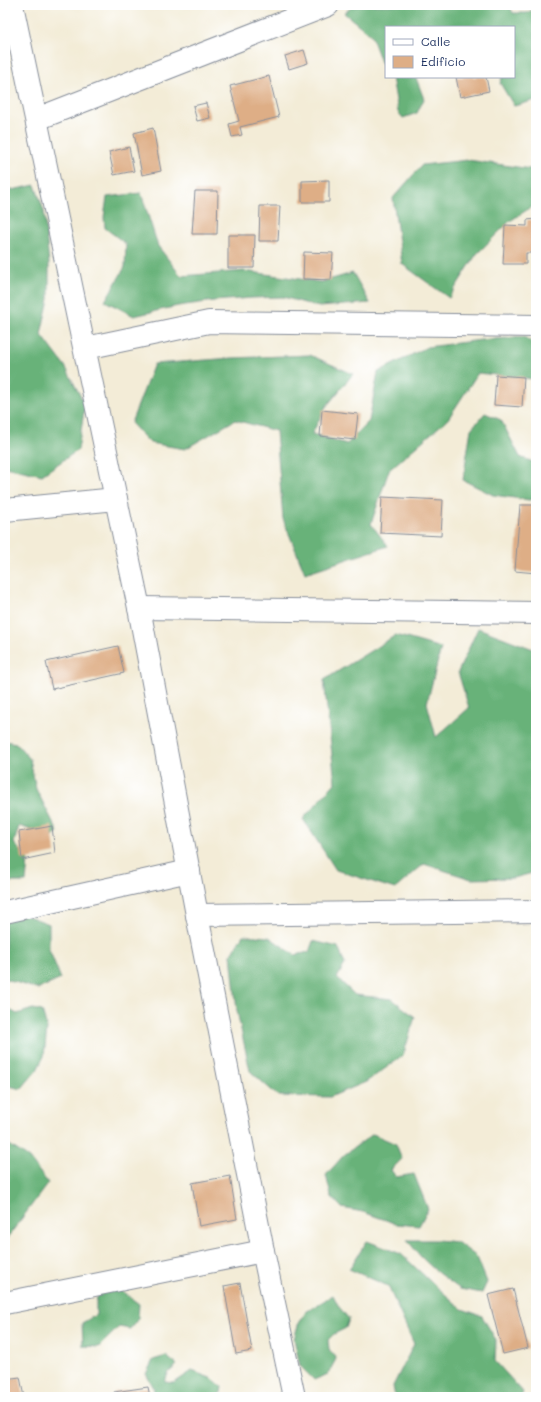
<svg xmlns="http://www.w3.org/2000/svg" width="541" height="1402" viewBox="0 0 541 1402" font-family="Mali,sans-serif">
	<rect width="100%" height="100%" fill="#fff"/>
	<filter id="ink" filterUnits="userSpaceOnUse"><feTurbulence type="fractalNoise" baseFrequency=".025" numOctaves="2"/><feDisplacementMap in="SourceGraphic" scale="8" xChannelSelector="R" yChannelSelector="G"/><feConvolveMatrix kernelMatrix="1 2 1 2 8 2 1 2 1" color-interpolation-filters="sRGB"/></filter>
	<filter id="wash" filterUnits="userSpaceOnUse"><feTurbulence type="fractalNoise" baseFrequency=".012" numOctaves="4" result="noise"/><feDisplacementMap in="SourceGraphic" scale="16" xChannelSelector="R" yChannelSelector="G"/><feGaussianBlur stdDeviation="0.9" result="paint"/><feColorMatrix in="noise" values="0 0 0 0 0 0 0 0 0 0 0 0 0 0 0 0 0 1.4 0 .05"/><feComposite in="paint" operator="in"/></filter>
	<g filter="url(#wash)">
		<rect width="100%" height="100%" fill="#f3ecd7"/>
		<g fill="#68b279" stroke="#42706c">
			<path d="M 364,5 L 509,5 L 513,13 L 527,13 L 536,7 L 536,100 L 514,106 L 500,83 L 502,77 L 514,77 L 514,27 L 386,27 L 386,69 L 381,62 L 371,35 L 344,13 L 352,7 Z"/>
			<path d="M 392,77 L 416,78 L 424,99 L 417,113 L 403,118 L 398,112 Z"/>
			<path d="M 468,160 L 531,169 L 536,176 L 536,204 L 510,221 L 476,255 L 449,298 L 402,264 L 393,198 L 422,165 Z"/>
			<path d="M 35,185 L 44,211 L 49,263 L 49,299 L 41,334 L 65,366 L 85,405 L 78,450 L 42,475 L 5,467 L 5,190 L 7,191 Z"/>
			<path d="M 141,193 L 158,246 L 181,276 L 244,271 L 321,282 L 353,273 L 370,303 L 319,307 L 283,297 L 252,298 L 214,301 L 178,306 L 134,316 L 105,301 L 125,267 L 126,244 L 105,228 L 104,217 L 107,197 Z"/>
			<path d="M 524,337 L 536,345 L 536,373 L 533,379 L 478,373 L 448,419 L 389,470 L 371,524 L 388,546 L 305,573 L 283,519 L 276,431 L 235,420 L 185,449 L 150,443 L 131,423 L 154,364 L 232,358 L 310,355 L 353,374 L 325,408 L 312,434 L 347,444 L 369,421 L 378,372 L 427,347 L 481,340 Z"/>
			<path d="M 485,413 L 501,420 L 520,457 L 536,463 L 536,499 L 529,500 L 493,495 L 463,480 L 471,429 Z"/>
			<path d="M 478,628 L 536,650 L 536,872 L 514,878 L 471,879 L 424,864 L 395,889 L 336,870 L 303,819 L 335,783 L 324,680 L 396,635 L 441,648 L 427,703 L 436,737 L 469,708 L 458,672 Z"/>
			<path d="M 5,741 L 16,743 L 30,759 L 36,789 L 58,832 L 45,842 L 35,831 L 19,826 L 14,843 L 28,860 L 26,882 L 8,882 L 5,878 Z"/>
			<path d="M 5,907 L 49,924 L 49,949 L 61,979 L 38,989 L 5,979 Z"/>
			<path d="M 243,935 L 269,937 L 295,955 L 309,952 L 313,941 L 338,947 L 345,964 L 337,978 L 355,995 L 392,999 L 415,1017 L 403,1056 L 366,1082 L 330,1097 L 278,1096 L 250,1071 L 237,1011 L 231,955 Z"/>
			<path d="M 5,1007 L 17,1014 L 33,1009 L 42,1011 L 47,1028 L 44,1056 L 37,1070 L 21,1089 L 5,1085 Z"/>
			<path d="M 373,1134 L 396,1144 L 402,1159 L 391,1170 L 396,1177 L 414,1174 L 428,1209 L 419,1226 L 397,1224 L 363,1212 L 342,1208 L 331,1196 L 326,1175 L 344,1155 Z"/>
			<path d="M 5,1142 L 29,1158 L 48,1183 L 5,1241 Z"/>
			<path d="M 407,1240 L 437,1240 L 457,1242 L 477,1257 L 487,1282 L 482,1293 L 460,1289 L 438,1273 L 421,1257 Z"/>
			<path d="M 367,1241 L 401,1254 L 430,1281 L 462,1309 L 482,1316 L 496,1340 L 495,1361 L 523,1392 L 521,1397 L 395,1397 L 393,1386 L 414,1344 L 388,1286 L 349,1269 Z"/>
			<path d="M 112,1284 L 139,1304 L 138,1319 L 130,1329 L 119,1327 L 99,1347 L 83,1346 L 82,1323 L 96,1315 L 96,1300 L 102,1286 Z"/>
			<path d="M 333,1295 L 339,1307 L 349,1319 L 346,1328 L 334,1334 L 328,1340 L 329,1349 L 336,1359 L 328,1374 L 314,1380 L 300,1366 L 294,1339 L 298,1325 L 306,1312 Z"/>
			<path d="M 166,1356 L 177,1365 L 168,1373 L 165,1382 L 174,1383 L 192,1371 L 213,1379 L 222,1387 L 220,1397 L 153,1397 L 154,1388 L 146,1374 L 153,1360 Z"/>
		</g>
		<g id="blocks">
			<g fill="#deae86">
				<path d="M 304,50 L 308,63 L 289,69 L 285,56 Z"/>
				<path d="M 269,76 L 279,117 L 240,127 L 242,135 L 232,137 L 229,124 L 239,121 L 230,86 Z"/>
				<path d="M 456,77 L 486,77 L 489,91 L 460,97 Z"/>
				<path d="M 206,103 L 210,118 L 197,121 L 193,106 Z"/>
				<path d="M 153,128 L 161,171 L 142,175 L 134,133 Z"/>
				<path d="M 129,147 L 134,171 L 114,175 L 109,152 Z"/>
				<path d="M 329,180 L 329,202 L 302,202 L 302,181 Z"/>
				<path d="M 195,191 L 218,191 L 217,234 L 192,234 Z"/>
				<path d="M 260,206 L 280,206 L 278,241 L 259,241 Z"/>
				<path d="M 536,219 L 536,253 L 526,253 L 526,264 L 503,264 L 505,225 L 527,226 L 527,220 Z"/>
				<path d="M 228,235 L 255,235 L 254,268 L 228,268 Z"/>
				<path d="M 304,252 L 333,253 L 331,280 L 303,279 Z"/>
				<path d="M 496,375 L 524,377 L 522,407 L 494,405 Z"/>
				<path d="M 322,410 L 358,414 L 355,440 L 320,436 Z"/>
				<path d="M 382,497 L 443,500 L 441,536 L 380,533 Z"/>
				<path d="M 520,505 L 536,505 L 536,573 L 515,571 Z"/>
				<path d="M 118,646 L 124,673 L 52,689 L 46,662 Z"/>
				<path d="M 52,826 L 55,853 L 22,860 L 19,832 Z"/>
				<path d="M 230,1176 L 237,1219 L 199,1226 L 192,1183 Z"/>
				<path d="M 240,1283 L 252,1351 L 236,1354 L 224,1286 Z"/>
				<path d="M 513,1289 L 528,1348 L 503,1354 L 488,1295 Z"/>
				<path d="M 20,1377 L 24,1397 L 5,1397 L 5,1379 Z"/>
				<path d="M 148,1387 L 150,1397 L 114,1397 L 114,1392 Z"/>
			</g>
		</g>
	</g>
	<g filter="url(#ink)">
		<use href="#blocks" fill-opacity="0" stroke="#878e9a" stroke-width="1"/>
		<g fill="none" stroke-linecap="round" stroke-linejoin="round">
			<g stroke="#878e9a" stroke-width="24">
				<g id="minor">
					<path d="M 12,5 L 139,608 L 197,915 L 263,1251 L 294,1397"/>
					<path d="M 37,119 L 328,5"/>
					<path d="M 86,348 L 209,322 L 536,326"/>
					<path d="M 5,510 L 116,499"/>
					<path d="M 139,608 L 536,613"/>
					<path d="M 5,912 L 189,871"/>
					<path d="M 197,915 L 536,911"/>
					<path d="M 5,1303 L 263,1251"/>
				</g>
			</g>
			<use href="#minor" stroke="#fff" stroke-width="22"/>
		</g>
	</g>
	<rect width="541" height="1402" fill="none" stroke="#fff" stroke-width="20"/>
	<rect x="385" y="26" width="130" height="52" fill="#ffffff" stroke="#a4acbf"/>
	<rect x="393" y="39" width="20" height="6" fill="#ffffff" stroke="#a4acbf"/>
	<text x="421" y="46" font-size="12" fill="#1b2f5e">Calle</text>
	<rect x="393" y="56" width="20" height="12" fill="#deae86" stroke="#a4acbf"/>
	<text x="421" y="66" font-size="12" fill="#1b2f5e">Edificio</text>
</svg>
